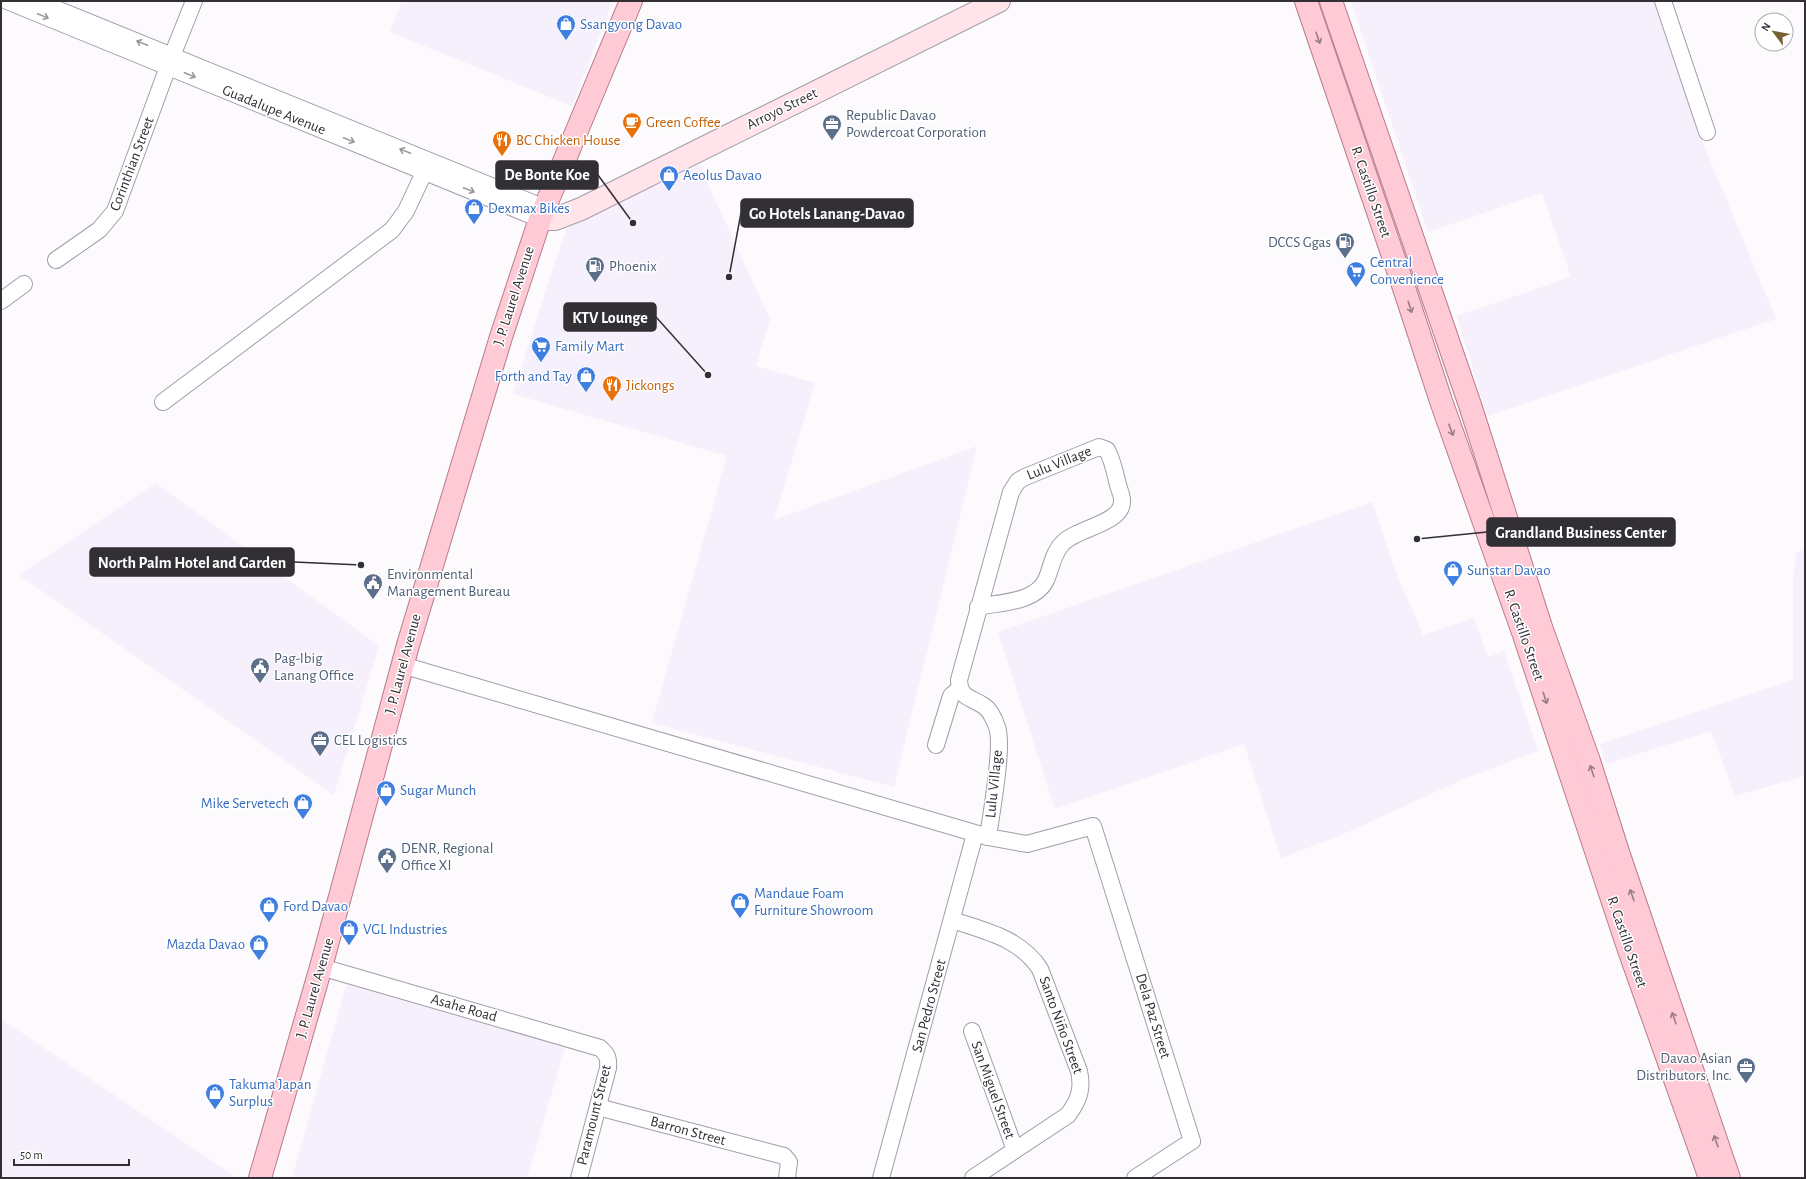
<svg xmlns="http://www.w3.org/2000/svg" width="1806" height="1179" viewBox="0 0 1806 1179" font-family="'Alegreya Sans',sans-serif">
	<rect width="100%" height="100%" fill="#fcfafd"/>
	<g fill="#f6effc">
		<path d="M 402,1 L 613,1 L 572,106 L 390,32 Z"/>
		<path d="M 1351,1 L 1657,1 L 1705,148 L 1776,319 L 1487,416 L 1457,316 L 1571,277 L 1542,193 L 1428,232 Z"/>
		<path d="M 699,165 L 770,319 L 756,366 L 815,383 L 774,520 L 977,446 L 894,787 L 652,723 L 727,456 L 513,394 L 553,268 L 567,228 Z"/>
		<path d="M 156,483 L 379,646 L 334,795 L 19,575 Z"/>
		<path d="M 1372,502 L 1397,575 L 1423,635 L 1474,618 L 1488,657 L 1504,651 L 1538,751 L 1466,778 L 1339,836 L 1281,858 L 1244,744 L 1055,809 L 998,632 Z"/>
		<path d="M 1805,549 L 1805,776 L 1735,796 L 1711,731 L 1606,764 L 1600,744 L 1793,680 L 1793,580 L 1796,553 Z"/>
		<path d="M 347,982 L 566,1044 L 527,1178 L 292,1178 Z"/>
		<path d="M 1,1019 L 236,1177 L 236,1178 L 1,1178 Z"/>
	</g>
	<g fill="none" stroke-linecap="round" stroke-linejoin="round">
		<g stroke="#a39caa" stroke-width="18">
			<g id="street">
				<path d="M 7,1 L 540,219"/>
				<path d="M 37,1 L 545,208"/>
				<path d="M 1663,1 L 1707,132"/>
				<path d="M 56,260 L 99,230 L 115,211 L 172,56 L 194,1"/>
				<path d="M 1,301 L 24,284"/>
				<path d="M 163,402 L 392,230 L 406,211 L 429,162"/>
				<path d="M 978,607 C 1000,602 1035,603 1046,580 C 1051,569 1053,553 1062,544 C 1075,528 1124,524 1122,500 C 1122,495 1119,489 1118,485 C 1115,473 1113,461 1107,450 L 1099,447 L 1025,477 L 1018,481 L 1011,492 L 959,680 C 960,699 971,697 984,706 C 990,710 995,721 997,727 C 1004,746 991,814 988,837"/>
				<path d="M 402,665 L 988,837 L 1027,844 L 1093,826 L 1192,1141 L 1135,1178"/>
				<path d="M 936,745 L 951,696 L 959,689"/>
				<path d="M 952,920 C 985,931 1020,938 1040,969 L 1079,1071 C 1083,1089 1079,1100 1068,1115 L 973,1178"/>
				<path d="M 321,967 L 600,1048 C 607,1054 609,1058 608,1068 L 579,1178"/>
				<path d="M 972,1031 L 1015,1150"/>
				<path d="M 598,1107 L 784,1156 L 789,1162 L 787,1178"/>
				<path d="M 881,1178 L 975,834"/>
			</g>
		</g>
		<g stroke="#a39caa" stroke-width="24">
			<path id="secondary" d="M 540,219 L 555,219 L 581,209 L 999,1"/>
		</g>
		<g stroke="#b77c8b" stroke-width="24">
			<g id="primary">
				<path d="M 1306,1 L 1405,291 L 1441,401 L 1524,635 L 1629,950 L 1710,1178"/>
				<path d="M 1331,1 L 1470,405 L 1541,627 L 1589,761 L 1619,855 L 1729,1178"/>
				<path d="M 260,1178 L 321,967 L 408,645 L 501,337 L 540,219 L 631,1"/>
			</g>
		</g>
		<use href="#street" stroke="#fff" stroke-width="16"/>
		<use href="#secondary" stroke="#ffe4ea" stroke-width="22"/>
		<use href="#primary" stroke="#fecad6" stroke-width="22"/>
	</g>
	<defs><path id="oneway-shaft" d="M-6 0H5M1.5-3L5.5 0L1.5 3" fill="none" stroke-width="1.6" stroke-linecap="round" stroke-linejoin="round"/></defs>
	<g stroke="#98979a">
		<use href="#oneway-shaft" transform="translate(43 16) rotate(22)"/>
		<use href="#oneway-shaft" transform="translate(142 43) rotate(-158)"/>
		<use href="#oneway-shaft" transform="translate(190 75) rotate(22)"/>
		<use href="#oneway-shaft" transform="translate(349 140) rotate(22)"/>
		<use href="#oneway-shaft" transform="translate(405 151) rotate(-158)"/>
		<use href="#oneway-shaft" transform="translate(469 190) rotate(22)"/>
	</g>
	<g stroke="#987c86">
		<use href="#oneway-shaft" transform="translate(1318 38) rotate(71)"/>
		<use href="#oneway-shaft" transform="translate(1410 307) rotate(72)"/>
		<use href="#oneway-shaft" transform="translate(1451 430) rotate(70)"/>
		<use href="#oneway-shaft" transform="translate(1545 698) rotate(72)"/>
		<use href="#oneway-shaft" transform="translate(1592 771) rotate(-108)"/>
		<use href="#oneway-shaft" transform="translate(1632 895) rotate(-109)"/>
		<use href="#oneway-shaft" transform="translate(1674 1018) rotate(-109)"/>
		<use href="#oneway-shaft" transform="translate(1716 1141) rotate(-109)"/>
	</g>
	<defs>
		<g id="shop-pin" transform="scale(1)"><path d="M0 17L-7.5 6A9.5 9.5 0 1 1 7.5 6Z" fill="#3f7fe0" stroke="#fff"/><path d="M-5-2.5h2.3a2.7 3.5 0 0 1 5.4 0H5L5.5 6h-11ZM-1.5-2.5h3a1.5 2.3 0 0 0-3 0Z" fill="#fff"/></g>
		<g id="cafe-pin" transform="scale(1)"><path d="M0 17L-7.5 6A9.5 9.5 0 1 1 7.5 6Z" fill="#e8710a" stroke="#fff"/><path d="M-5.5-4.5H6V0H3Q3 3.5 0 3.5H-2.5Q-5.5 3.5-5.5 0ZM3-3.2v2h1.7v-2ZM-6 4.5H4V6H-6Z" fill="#fff"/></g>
		<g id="office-pin" transform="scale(1)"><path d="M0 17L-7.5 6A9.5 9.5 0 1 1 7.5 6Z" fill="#5c6f8a" stroke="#fff"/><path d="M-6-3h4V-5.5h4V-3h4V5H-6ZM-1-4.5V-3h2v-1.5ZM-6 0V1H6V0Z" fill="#fff"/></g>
		<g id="restaurant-pin" transform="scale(1)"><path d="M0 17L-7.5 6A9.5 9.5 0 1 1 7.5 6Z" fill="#e8710a" stroke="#fff"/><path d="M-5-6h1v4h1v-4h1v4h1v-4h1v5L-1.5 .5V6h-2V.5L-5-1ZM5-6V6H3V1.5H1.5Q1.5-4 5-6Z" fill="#fff"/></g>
		<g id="fuel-pin" transform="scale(1)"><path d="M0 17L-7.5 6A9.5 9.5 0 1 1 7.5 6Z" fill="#5c6f8a" stroke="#fff"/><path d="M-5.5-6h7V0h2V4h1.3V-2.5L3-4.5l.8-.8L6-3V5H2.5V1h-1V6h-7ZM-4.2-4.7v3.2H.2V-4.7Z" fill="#fff"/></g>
		<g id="supermarket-pin" transform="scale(1)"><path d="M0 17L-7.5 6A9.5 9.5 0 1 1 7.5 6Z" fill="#3f7fe0" stroke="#fff"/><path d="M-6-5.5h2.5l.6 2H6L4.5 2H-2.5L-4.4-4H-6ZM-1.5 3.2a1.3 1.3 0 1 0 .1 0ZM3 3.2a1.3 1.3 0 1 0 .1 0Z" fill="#fff"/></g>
		<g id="civic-pin" transform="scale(1)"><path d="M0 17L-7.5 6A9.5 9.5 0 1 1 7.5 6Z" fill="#5c6f8a" stroke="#fff"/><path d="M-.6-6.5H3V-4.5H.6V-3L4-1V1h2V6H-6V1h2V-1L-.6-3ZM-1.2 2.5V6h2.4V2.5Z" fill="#fff"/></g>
	</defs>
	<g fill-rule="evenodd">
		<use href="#shop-pin" x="566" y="24"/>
		<use href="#cafe-pin" x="632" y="122"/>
		<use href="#office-pin" x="832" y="124"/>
		<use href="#restaurant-pin" x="502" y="140"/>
		<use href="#shop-pin" x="669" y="175"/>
		<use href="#shop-pin" x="474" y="208"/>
		<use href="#fuel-pin" x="1345" y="242"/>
		<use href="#fuel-pin" x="595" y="266"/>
		<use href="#supermarket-pin" x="1356" y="271"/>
		<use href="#supermarket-pin" x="541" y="346"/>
		<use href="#shop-pin" x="586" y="376"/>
		<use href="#restaurant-pin" x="612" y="385"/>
		<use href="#shop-pin" x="1453" y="570"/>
		<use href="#civic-pin" x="373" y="583"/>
		<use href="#civic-pin" x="260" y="667"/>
		<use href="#office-pin" x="320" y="740"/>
		<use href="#shop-pin" x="386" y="790"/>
		<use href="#shop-pin" x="303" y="803"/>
		<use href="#civic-pin" x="387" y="857"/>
		<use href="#shop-pin" x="740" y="902"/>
		<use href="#shop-pin" x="269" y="906"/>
		<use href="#shop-pin" x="349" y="929"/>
		<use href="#shop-pin" x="259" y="944"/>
		<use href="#office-pin" x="1746" y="1067"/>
		<use href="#shop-pin" x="215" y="1093"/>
	</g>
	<g text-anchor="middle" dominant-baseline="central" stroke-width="3" stroke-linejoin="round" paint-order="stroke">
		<g font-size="15" fill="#366cbe" stroke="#fff" text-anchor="start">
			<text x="580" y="24">Ssangyong Davao</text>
			<text x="683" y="175">Aeolus Davao</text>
			<text x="488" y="208">Dexmax Bikes</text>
			<text x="1370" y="262">Central<tspan x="1370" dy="17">Convenience</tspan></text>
			<text x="555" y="346">Family Mart</text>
			<text x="572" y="376" text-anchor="end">Forth and Tay</text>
			<text x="1467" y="570">Sunstar Davao</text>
			<text x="400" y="790">Sugar Munch</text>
			<text x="289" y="803" text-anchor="end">Mike Servetech</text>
			<text x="754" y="893">Mandaue Foam<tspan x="754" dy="17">Furniture Showroom</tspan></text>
			<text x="283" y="906">Ford Davao</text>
			<text x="363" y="929">VGL Industries</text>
			<text x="245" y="944" text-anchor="end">Mazda Davao</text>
			<text x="229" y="1084">Takuma Japan<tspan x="229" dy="17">Surplus</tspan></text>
		</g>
		<g font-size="15" fill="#322f35" stroke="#fff">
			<text transform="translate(782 109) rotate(-26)">Arroyo Street</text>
			<text transform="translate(274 110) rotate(22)">Guadalupe Avenue</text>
			<text transform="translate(132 164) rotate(-69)">Corinthian Street</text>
			<text transform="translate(1371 192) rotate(71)">R. Castillo Street</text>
			<text transform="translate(514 296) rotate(-72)">J. P. Laurel Avenue</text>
			<text transform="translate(1059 463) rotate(-22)">Lulu Village</text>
			<text transform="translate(1524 635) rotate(71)">R. Castillo Street</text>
			<text transform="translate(403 664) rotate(-75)">J. P. Laurel Avenue</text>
			<text transform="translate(994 784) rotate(-84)">Lulu Village</text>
			<text transform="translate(1627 942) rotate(71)">R. Castillo Street</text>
			<text transform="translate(315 988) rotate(-74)">J. P. Laurel Avenue</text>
			<text transform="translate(929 1006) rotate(-75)">San Pedro Street</text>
			<text transform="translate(464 1008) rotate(16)">Asahe Road</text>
			<text transform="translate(1153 1016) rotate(73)">Dela Paz Street</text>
			<text transform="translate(1061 1025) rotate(70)">Santo Niño Street</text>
			<text transform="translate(993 1090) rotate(70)">San Miguel Street</text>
			<text transform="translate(594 1115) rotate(-76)">Paramount Street</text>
			<text transform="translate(688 1131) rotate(15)">Barron Street</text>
		</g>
		<g font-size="15" fill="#4e5e75" stroke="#fff" text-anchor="start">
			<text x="846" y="115">Republic Davao<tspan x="846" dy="17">Powdercoat Corporation</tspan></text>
			<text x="1331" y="242" text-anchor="end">DCCS Ggas</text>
			<text x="609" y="266">Phoenix</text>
			<text x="387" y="574">Environmental<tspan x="387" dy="17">Management Bureau</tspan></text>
			<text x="274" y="658">Pag-Ibig<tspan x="274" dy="17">Lanang Office</tspan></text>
			<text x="334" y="740">CEL Logistics</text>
			<text x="401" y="848">DENR, Regional<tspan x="401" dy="17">Office XI</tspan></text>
			<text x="1732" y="1058" text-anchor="end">Davao Asian<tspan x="1732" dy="17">Distributors, Inc.</tspan></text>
		</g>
		<g font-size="15" fill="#c56008" stroke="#fff" text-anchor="start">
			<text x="646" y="122">Green Coffee</text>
			<text x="516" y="140">BC Chicken House</text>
			<text x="626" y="385">Jickongs</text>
		</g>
	</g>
	<path fill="none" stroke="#322f35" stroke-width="1.5" d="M633 223L598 175M729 277L741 213M708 375L656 317M1417 539L1487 532M361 565L294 562"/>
	<g fill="#322f35" stroke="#fff" stroke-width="1.5">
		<circle cx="633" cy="223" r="4"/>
		<circle cx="729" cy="277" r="4"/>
		<circle cx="708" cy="375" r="4"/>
		<circle cx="1417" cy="539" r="4"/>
		<circle cx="361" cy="565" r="4"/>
	</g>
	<g fill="#322f35" stroke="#322f35" stroke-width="1.5">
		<rect x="496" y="161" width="102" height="28" rx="4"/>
		<rect x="741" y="199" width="172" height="28" rx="4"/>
		<rect x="564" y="303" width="92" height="28" rx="4"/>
		<rect x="1487" y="518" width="188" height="28" rx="4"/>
		<rect x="90" y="548" width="204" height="28" rx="4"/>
	</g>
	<g font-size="16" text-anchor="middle" font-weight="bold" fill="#fff">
		<text x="547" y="180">De Bonte Koe</text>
		<text x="827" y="219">Go Hotels Lanang-Davao</text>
		<text x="610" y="323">KTV Lounge</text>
		<text x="1581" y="538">Grandland Business Center</text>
		<text x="192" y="568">North Palm Hotel and Garden</text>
	</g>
	<rect width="1806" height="1179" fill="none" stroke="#322f35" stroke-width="4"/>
	<g transform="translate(1774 32) rotate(302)"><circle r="19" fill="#ffffff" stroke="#adacae"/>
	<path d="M0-3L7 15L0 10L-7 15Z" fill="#786131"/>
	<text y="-6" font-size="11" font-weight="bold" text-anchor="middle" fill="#322f35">N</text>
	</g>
	<path d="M14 1159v6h115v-6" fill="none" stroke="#322f35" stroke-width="2"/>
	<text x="20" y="1159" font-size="12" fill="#322f35" stroke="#ffffff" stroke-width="3" paint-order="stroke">50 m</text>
</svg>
